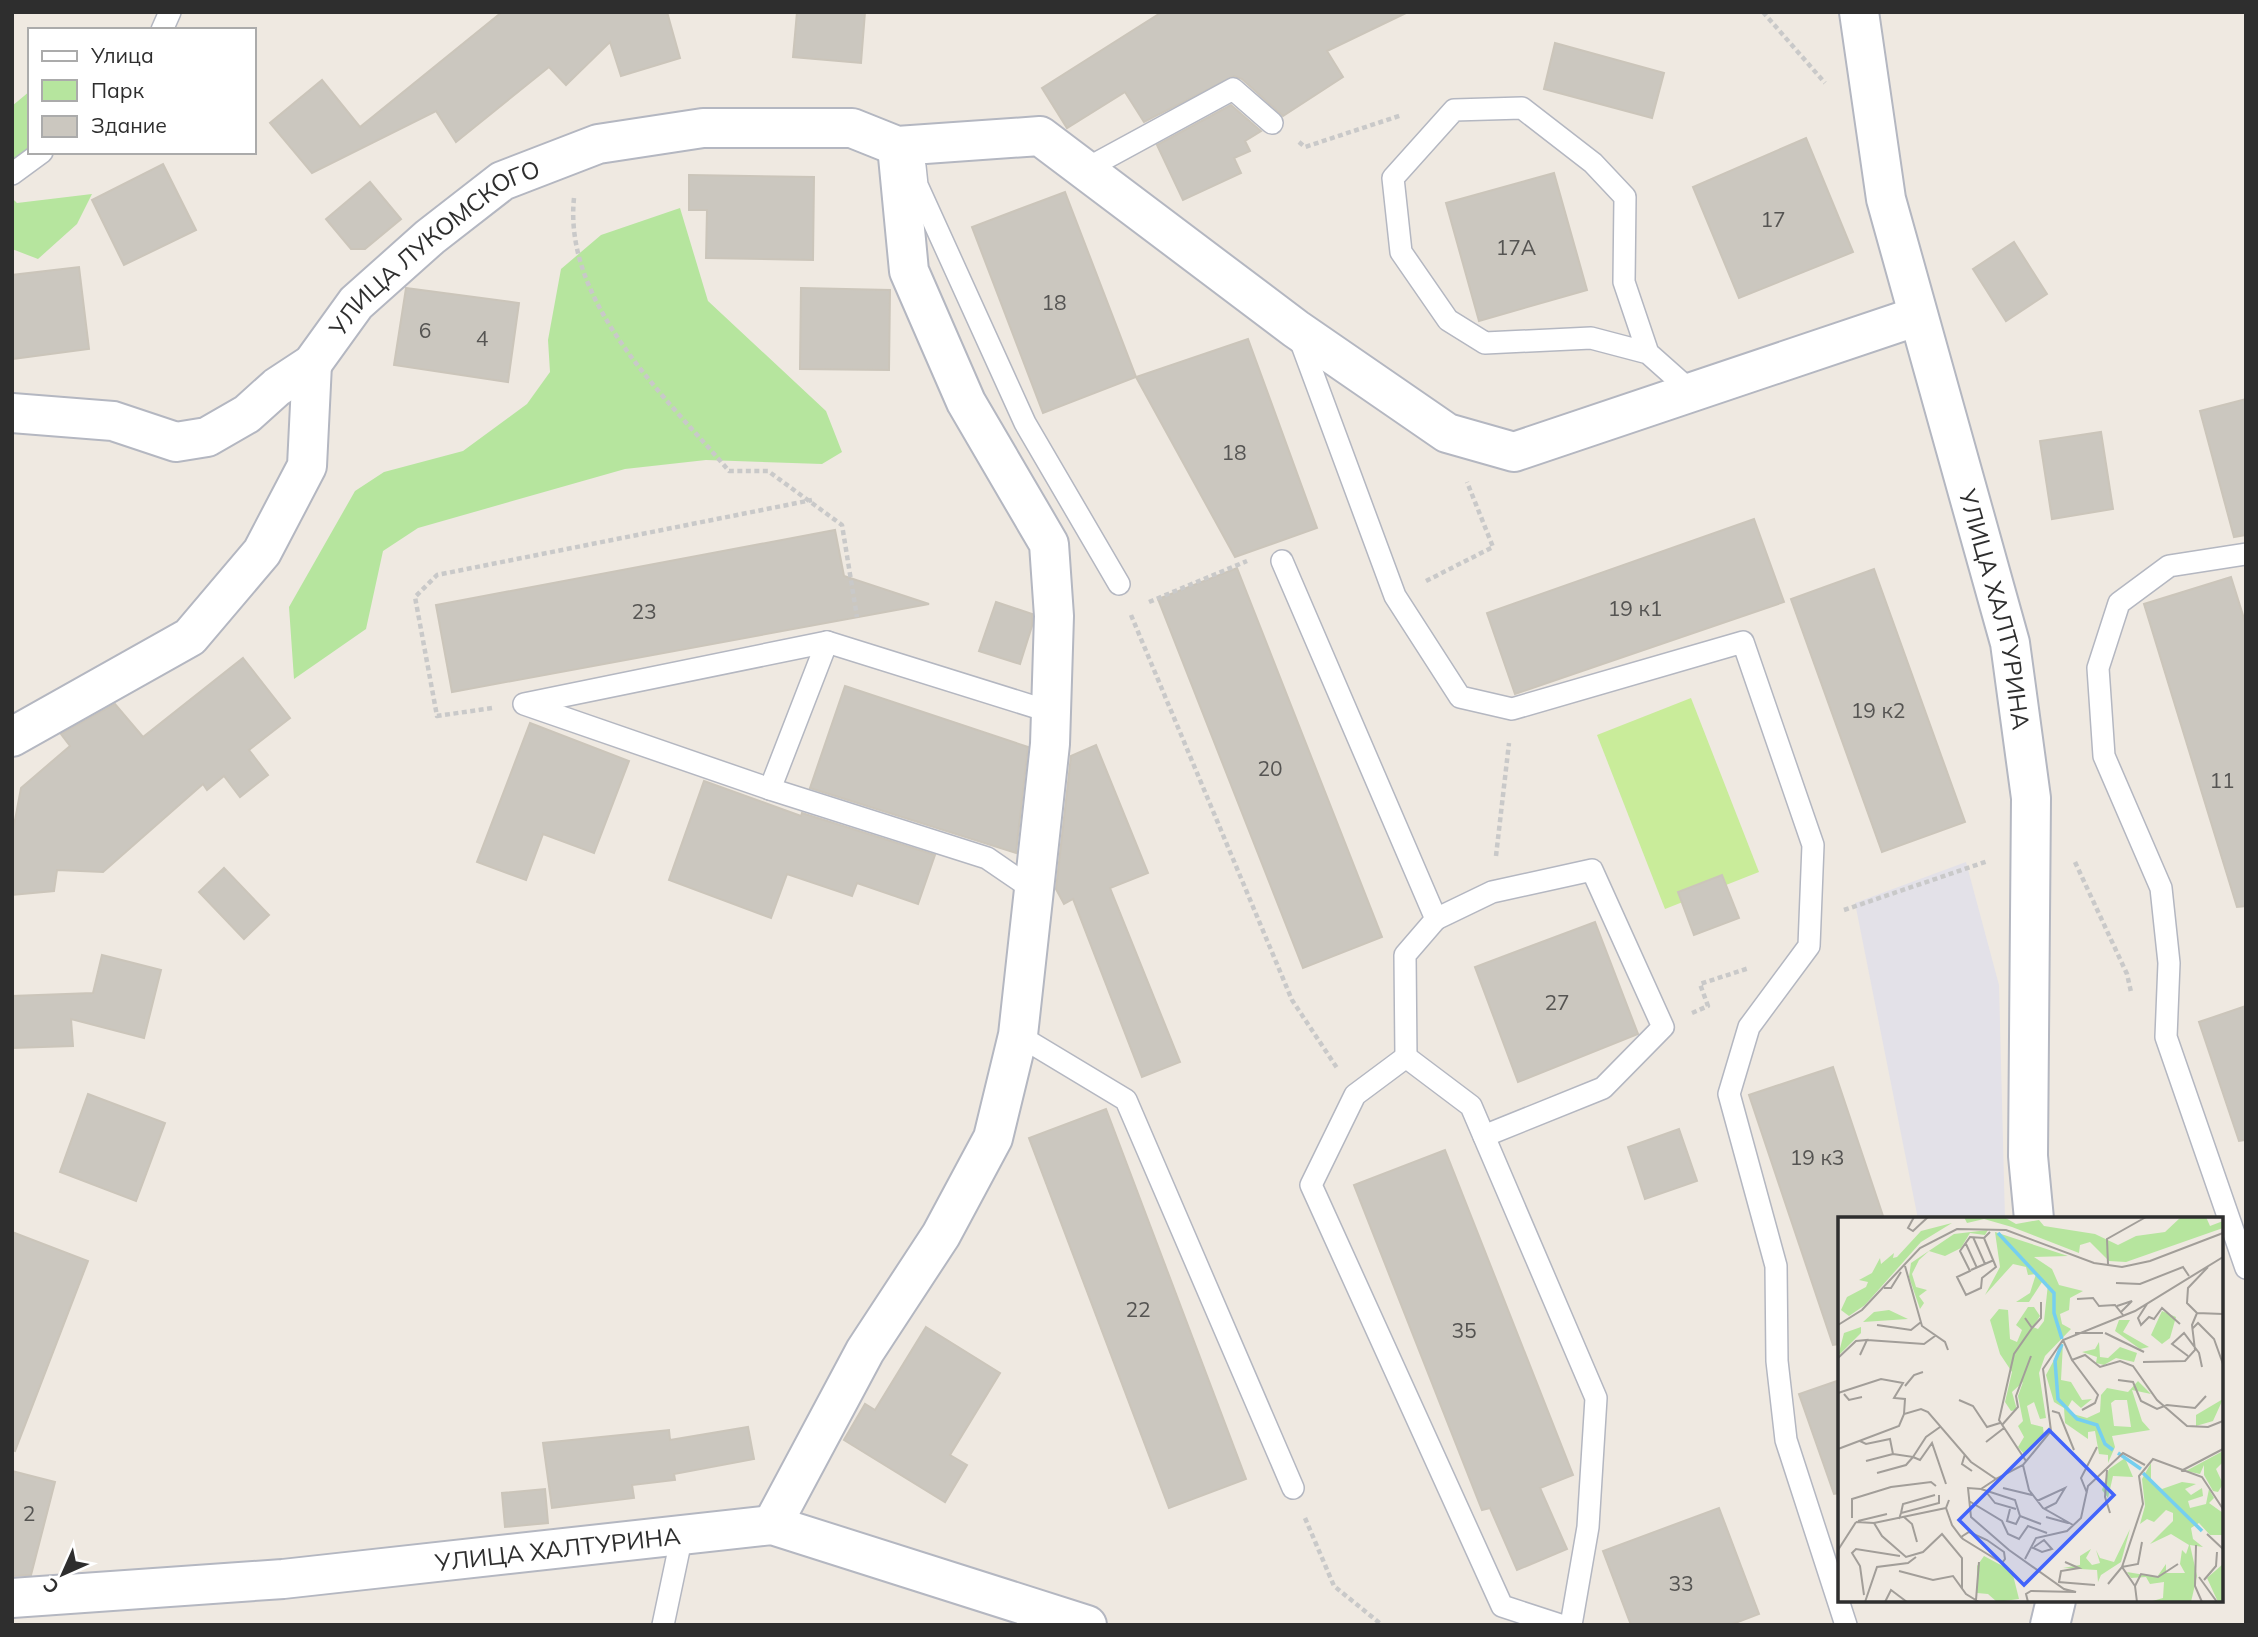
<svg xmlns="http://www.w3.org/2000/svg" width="2258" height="1637" viewBox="0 0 2258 1637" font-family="Mulish,sans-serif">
	<rect width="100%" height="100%" fill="#efe9e1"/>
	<path fill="#e3e1e8" d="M 1966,862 L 1999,985 L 2005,1219 L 1918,1219 L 1855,903 Z"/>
	<g fill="#b6e59e">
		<path d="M 30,91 L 30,152 L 44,152 L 12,185 L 12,106 Z"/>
		<path d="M 92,194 L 77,224 L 38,259 L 12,249 L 12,198 L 17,203 Z"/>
		<path d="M 680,208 L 708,301 L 826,411 L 842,452 L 822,464 L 706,460 L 625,469 L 418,528 L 383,551 L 366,629 L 294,679 L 289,607 L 355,491 L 384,472 L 463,451 L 527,404 L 550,372 L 548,340 L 561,269 L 601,235 Z"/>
	</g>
	<path fill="#c9ec9a" d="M 1691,698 L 1759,872 L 1665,909 L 1597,735 Z"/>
	<g fill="#cbc7bf" stroke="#cbc5ba" stroke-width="2">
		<path d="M 502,12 L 667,12 L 680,58 L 621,76 L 610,42 L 566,85 L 549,67 L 456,142 L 436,111 L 312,173 L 270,123 L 322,80 L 360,127 Z"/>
		<path d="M 797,12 L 865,12 L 861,63 L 793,57 Z"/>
		<path d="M 1162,12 L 1408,12 L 1327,51 L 1343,77 L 1283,116 L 1242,79 L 1234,76 L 1144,122 L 1125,92 L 1067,128 L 1042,88 Z"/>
		<path d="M 1555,43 L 1664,73 L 1652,118 L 1544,89 Z"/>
		<path d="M 1231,105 L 1261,131 L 1245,141 L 1250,151 L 1234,158 L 1241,173 L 1183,200 L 1157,145 Z"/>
		<path d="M 1806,138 L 1853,252 L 1739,298 L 1693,187 Z"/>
		<path d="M 163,164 L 196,230 L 124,265 L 92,200 Z"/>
		<path d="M 1554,173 L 1587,290 L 1479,321 L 1446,203 Z"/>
		<path d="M 689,175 L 814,177 L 813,260 L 706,258 L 707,210 L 689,210 Z"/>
		<path d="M 370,182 L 401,219 L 365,249 L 351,249 L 326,219 Z"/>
		<path d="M 1065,192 L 1136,377 L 1043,413 L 972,227 Z"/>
		<path d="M 2014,242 L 2047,294 L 2006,321 L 1973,269 Z"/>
		<path d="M 79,267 L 89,349 L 12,359 L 12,275 Z"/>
		<path d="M 406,288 L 519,303 L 508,382 L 394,365 Z"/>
		<path d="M 801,288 L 890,290 L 889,370 L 800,369 Z"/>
		<path d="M 1248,339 L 1317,528 L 1235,557 L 1136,377 Z"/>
		<path d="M 2246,399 L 2246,535 L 2234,537 L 2200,411 Z"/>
		<path d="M 2101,432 L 2113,509 L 2052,519 L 2040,441 Z"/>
		<path d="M 1754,519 L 1784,602 L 1515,694 L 1487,613 Z"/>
		<path d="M 835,530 L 844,576 L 929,604 L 452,692 L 436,605 Z"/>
		<path d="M 1237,568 L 1382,937 L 1303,968 L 1158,599 Z"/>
		<path d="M 1874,569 L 1965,822 L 1882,852 L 1791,599 Z"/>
		<path d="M 2231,577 L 2246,625 L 2246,906 L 2237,907 L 2144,604 Z"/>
		<path d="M 996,602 L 1032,614 L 1032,626 L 1020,664 L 979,651 Z"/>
		<path d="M 243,658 L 290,718 L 249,750 L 268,775 L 240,797 L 224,776 L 207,790 L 203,784 L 103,872 L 57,870 L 54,891 L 12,895 L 12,836 L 21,788 L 70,746 L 61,734 L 115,704 L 143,737 Z"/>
		<path d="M 845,686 L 1028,747 L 1016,853 L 810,788 Z"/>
		<path d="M 530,723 L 629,761 L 594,853 L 543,834 L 526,880 L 477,862 Z"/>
		<path d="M 1096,745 L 1148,873 L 1110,888 L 1180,1062 L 1142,1077 L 1073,899 L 1064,904 L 1056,889 L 1071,756 Z"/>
		<path d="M 704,781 L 801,816 L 802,813 L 935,855 L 918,904 L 857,883 L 852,896 L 787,874 L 771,918 L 669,880 Z"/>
		<path d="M 224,868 L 269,915 L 244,939 L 199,892 Z"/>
		<path d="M 1722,875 L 1739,918 L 1694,935 L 1678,892 Z"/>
		<path d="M 1595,922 L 1638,1034 L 1518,1082 L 1475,967 Z"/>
		<path d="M 102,955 L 161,970 L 144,1038 L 71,1019 L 73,1046 L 12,1048 L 12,996 L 93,993 Z"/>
		<path d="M 2246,1006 L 2246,1140 L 2239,1141 L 2199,1022 Z"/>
		<path d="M 1833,1067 L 1884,1219 L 1840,1219 L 1840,1344 L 1833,1345 L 1749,1095 Z"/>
		<path d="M 88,1094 L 165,1123 L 136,1201 L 60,1172 Z"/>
		<path d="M 1106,1109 L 1246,1479 L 1169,1508 L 1029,1138 Z"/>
		<path d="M 1679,1129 L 1697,1181 L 1645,1199 L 1628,1147 Z"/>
		<path d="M 1445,1150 L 1573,1475 L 1540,1488 L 1567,1549 L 1517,1570 L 1490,1508 L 1482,1510 L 1354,1185 Z"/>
		<path d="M 12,1232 L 88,1261 L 15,1451 L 12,1450 Z"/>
		<path d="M 926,1327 L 1000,1373 L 950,1455 L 967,1465 L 945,1502 L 844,1440 L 865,1404 L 875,1410 Z"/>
		<path d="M 1840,1380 L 1840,1493 L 1834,1494 L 1799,1394 Z"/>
		<path d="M 748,1427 L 754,1459 L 674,1474 L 675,1480 L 632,1485 L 634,1498 L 552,1508 L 543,1443 L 669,1430 L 670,1440 Z"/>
		<path d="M 12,1471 L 55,1482 L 31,1575 L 12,1576 Z"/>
		<path d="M 545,1489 L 548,1523 L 505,1527 L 502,1493 Z"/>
		<path d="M 1719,1508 L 1759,1614 L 1730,1625 L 1631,1625 L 1603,1551 Z"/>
	</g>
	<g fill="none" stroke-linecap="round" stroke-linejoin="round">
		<g stroke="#b4b7c1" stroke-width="24">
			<g id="lane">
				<path d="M 162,30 L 170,12"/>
				<path d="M 915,166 L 917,185 L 1025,423 L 1119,584"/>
				<path d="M 1084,170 L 1233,89 L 1272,123"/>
				<path d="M 12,174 L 42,152"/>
				<path d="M 1298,334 L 1395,596 L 1460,697 L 1512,709 L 1743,642 L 1813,845 L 1809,946 L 1749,1027 L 1729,1094 L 1776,1266 L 1777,1361 L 1786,1440 L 1846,1625"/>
				<path d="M 1648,353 L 1591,338 L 1485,343 L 1448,320 L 1401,252 L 1393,178 L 1454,110 L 1522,108 L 1593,163 L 1625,197 L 1624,282 L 1648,353 L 1693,393"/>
				<path d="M 2246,554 L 2169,566 L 2119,603 L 2098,668 L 2104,756 L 2161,888 L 2169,963 L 2166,1037 L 2246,1268"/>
				<path d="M 1282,561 L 1436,919 L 1405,955 L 1406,1057"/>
				<path d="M 770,789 L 827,642"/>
				<path d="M 1035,891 L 987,858 L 770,789 L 524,704 L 827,642 L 1051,712"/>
				<path d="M 1436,919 L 1492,892 L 1592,870 L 1663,1027 L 1603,1088 L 1484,1136"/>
				<path d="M 1018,1035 L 1126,1100 L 1293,1488"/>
				<path d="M 1406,1057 L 1355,1095 L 1311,1185 L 1502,1606 L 1560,1625"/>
				<path d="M 1406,1057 L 1471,1106 L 1596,1398 L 1588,1527 L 1571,1625"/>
				<path d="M 663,1625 L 682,1535"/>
			</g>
		</g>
		<g stroke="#b4b7c1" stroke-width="42">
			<g id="street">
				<path id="s1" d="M 1859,12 L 1886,199 L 2010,643 L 2031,798 L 2028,1156 L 2034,1219"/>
				<path id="s2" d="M 12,413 L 113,421 L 176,442 L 207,437 L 247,414 L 277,387 L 312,364 L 356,303 L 430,237 L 502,181 L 598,144 L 703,128 L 852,128 L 897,146 L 1040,136 L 1296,329 L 1447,433 L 1514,452 L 1918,316"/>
				<path d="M 12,737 L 190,637 L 262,552 L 307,466 L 312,364"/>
				<path d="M 772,1525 L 865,1351 L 941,1235 L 993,1138 L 1018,1035 L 1050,744 L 1054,616 L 1049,544 L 966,402 L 909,271 L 897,146"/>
				<path d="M 2050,1625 L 2056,1600"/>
			</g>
		</g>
		<g stroke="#b4b7c1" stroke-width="42">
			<g id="secondary">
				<path id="s3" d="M 12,1598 L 283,1579 L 772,1525 L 1087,1625"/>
			</g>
		</g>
		<g stroke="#c9c9c9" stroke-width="4.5" stroke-dasharray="5 3.5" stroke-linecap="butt">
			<path d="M 1763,12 L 1825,83"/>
			<path d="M 1299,142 L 1305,147 L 1402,115"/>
			<path d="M 574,198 C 563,304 666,397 729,471 L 768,471 L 842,525 L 857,617"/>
			<path d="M 1426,581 L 1493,547 L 1467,482"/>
			<path d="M 1149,602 L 1247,561"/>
			<path d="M 1131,615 L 1292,1000 L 1337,1068"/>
			<path d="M 492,708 L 437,716 L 415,597 L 437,575 L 812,500"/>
			<path d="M 1496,856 L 1509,743"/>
			<path d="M 2075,862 L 2127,974 L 2131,992"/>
			<path d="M 1844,910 L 1988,861"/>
			<path d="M 1692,1013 L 1708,1006 L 1700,984 L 1749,968"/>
			<path d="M 1305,1518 L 1334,1586 L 1382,1625"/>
		</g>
		<use href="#lane" stroke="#fff" stroke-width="21"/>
		<use href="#street" stroke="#fff" stroke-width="38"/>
		<use href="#secondary" stroke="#fff" stroke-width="38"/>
	</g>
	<g text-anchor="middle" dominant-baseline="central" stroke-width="5" stroke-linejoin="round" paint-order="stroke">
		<g font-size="21" fill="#555452">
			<text x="1773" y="219">17</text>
			<text x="1516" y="247">17А</text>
			<text x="1054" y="302">18</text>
			<text x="425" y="330">6</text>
			<text x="482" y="338">4</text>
			<text x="1234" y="452">18</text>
			<text x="1635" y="608">19 к1</text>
			<text x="644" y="611">23</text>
			<text x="1878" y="710">19 к2</text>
			<text x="1270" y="768">20</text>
			<text x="2222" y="780">11</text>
			<text x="1557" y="1002">27</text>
			<text x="1817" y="1157">19 к3</text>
			<text x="1138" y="1309">22</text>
			<text x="1464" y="1330">35</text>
			<text x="29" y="1513">2</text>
			<text x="1681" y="1583">33</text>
		</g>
		<g font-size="24" fill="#2e2e2e" stroke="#fff">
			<text stroke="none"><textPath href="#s2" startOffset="499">УЛИЦА ЛУКОМСКОГО</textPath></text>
			<text stroke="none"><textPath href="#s1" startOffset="614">УЛИЦА ХАЛТУРИНА</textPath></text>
			<text stroke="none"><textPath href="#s3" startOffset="548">УЛИЦА ХАЛТУРИНА</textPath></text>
		</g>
	</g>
	<g transform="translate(1838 1217)">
		<rect width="385" height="385" fill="#efe9e1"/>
		<path d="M 126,0 L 166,0 L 178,7 L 201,3 L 206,9 L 257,17 L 280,28 L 298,19 L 327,15 L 343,0 L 368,0 L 372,9 L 385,4 L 385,11 L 288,45 L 271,44 L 252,25 L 242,28 L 241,36 L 174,10 L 146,2 L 129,6 ZM 114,6 L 83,25 L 27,88 L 11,99 L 3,93 L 9,80 L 28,70 L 30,65 L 21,63 L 34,56 L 42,41 L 43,47 L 56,36 L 55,41 L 59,40 L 83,14 ZM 150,13 L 147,18 L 132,16 L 123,31 L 107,39 L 91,34 L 81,43 L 74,57 L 78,70 L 89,73 L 81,79 L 86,86 L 82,92 L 71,60 L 73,46 L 116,17 ZM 157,15 L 230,39 L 196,40 L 214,52 L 221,68 L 245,74 L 232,81 L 231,93 L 222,97 L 224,107 L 233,112 L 207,139 L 201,156 L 208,201 L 202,202 L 196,185 L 189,189 L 193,207 L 205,210 L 206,219 L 187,238 L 180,230 L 186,220 L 180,209 L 185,204 L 180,179 L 185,165 L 174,175 L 179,193 L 173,194 L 167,185 L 174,155 L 162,137 L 152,103 L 161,92 L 170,93 L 172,122 L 179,125 L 184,113 L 178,108 L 190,90 L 196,90 L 202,99 L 195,110 L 200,112 L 206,104 L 210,67 L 204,65 L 191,85 L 178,85 L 192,76 L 198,57 L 190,58 L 188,50 L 175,47 L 147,78 L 162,50 ZM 51,93 L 70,102 L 25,105 L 36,95 ZM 324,94 L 338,100 L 332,121 L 324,127 L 313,118 ZM 281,103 L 292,103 L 285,115 L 311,130 L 302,132 L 277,114 ZM 23,110 L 23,116 L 0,139 L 6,116 ZM 261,125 L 262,140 L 270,141 L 282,130 L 299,136 L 296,145 L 278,141 L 266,148 L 258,146 L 259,140 L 244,135 L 257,132 ZM 225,126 L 223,163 L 233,165 L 244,183 L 254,182 L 243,191 L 234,183 L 230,190 L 235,197 L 249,201 L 262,195 L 263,178 L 269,171 L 290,175 L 300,164 L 313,177 L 294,173 L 304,204 L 312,213 L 274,219 L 277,230 L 270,246 L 270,238 L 261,237 L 257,214 L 250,215 L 250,222 L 227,206 L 226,191 L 216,185 L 208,158 ZM 277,183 L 289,183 L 293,210 L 276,209 L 273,186 ZM 385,182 L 375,204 L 358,209 L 358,198 ZM 385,234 L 385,245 L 378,252 L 385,267 L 380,275 L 375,274 L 366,258 L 366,248 L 362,257 L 348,254 ZM 287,241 L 295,260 L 275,259 L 270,281 L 264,273 L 271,252 ZM 313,246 L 313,265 L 324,272 L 344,265 L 358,267 L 347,272 L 353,278 L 364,271 L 365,279 L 350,284 L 352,291 L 368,287 L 371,272 L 376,281 L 371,286 L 385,296 L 385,318 L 372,318 L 361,306 L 353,311 L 355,322 L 365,330 L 352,328 L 359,359 L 353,385 L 311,385 L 325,381 L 326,365 L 312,367 L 308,360 L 293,361 L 289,355 L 319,360 L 328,347 L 328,356 L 347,356 L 342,347 L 344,333 L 348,337 L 351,328 L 333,317 L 312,327 L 335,304 L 335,296 L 328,293 L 316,305 L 309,302 L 302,307 L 307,289 L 304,262 ZM 292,312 L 283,345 L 263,358 L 260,365 L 259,353 L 225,351 L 242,348 L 242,339 L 253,332 L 248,341 L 254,348 L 262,346 L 258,333 L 262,341 L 276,345 ZM 146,339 L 174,354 L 181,382 L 159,385 L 150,377 L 139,376 L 139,349 ZM 385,347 L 385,385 L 380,385 L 369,361 Z" fill="#b6e59e" fill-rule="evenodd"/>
		<path fill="none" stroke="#75cff0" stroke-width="3.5" d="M 160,16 L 216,76 L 216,96 L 224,122M 224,127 L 217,144 L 220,182 L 239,202 L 259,208 L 267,227 L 275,233M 280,236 L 303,252M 305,256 L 364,314"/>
		<path fill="none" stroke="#a29e99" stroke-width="2" d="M 76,0 L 70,11 L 75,14 L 90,0M 135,20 L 147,47M 146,21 L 158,50 L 144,61 L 143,71 L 128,78 L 119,60 L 132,54 L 122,34 L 132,20 L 146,21 L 152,15M 128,27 L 139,51M 270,47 L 269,22 L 308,0M 67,49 L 84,109 L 107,125 L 110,133M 370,50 L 350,71 L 349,86 L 359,96 L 385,97M 133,53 L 156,43M 278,66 L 302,67 L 345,50 L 351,59M 46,71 L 53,71 L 63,55M 239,82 L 255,81 L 261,89 L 277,88 L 285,98M 309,87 L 300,101 L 303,108 L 311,100 L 316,102 L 324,91 L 342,107M 279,89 L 294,84 L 283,95M 187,101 L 194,111 L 176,137 L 161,203 L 188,244M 0,108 L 24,93 L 82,31 L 119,12 L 168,13 L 256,46 L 284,50 L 312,44 L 385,16M 39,108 L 73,113 L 83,105M 194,111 L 203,101 L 203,85M 355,111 L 360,106 L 376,122 L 385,147M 237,116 L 265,116M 267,116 L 306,135M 29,123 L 86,127 L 97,119M 225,123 L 234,143 L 247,138 L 262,150 L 282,144 L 295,149 L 319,183 L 349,209 L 370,210 L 385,204M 350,139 L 334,127 L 346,116 L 361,136 L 364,150M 0,141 L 18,124 L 29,123 L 22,138M 234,143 L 260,178 L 257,186 L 244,193M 305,145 L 347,144 L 357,133 L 354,108 L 359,96M 280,163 L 295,165 L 303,184 L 319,192 L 329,188 L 357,191 L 368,179M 67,169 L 76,158 L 85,155M 0,176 L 43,162 L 65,166 L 56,181 L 67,182 L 66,197M 6,177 L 11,183 L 24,180M 121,183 L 135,189 L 149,210 L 162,206M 214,194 L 221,196 L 236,233M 164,208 L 180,190 L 178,179 L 193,139M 22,224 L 28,227 L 52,222 L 55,237 L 28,244M 148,225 L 166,211M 0,232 L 61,209 L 66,197 L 83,192 L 90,195 L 133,245 L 158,262 L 143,272 L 130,271 L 133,300 L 171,333 L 226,372 L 238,375 L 193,374 L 188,377 L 190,385M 55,237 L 75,240 L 88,220 L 102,210M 127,237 L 124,247 L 134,254M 185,248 L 191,273 L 205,291 L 235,308M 269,253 L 267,280 L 272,296M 343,254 L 385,232M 39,256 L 68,248 L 75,240 L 82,243 L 94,226 L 108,267M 158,262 L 185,248 L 213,214 L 205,152 L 225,123 L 297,94 L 385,40M 165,271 L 194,278M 143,272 L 177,283 L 182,299 L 203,307M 149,276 L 157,286 L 178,292M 249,276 L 243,261 L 259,230M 111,283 L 108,291 L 114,308 L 123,320 L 125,322 L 164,346 L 167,342 L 166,335 L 149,323 L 131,315 L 123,320M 131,284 L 164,304 L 170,317 L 181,322 L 190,309 L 209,316M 199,284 L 227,271 L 218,286 L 206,292M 172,292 L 169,304 L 178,307 L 182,299M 63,296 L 65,287 L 97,278M 66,300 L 74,307 L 79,325M 208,300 L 230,306M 14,301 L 14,282 L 53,270 L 93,265 L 98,269M 61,302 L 63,296 L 101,286 L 101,278M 20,304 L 49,297M 18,305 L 36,306 L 108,291M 36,306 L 44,319 L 68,340 L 85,335 L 104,317 L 124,341 L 124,371M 369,317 L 385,332M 304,325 L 300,347 L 284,350 L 305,287 L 301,259 L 315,242 L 364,260 L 385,292M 358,328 L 357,369 L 364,385M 193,330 L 204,335 L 214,332 L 206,323 L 196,330M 0,333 L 18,305M 187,342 L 198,321 L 229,314 L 243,301 L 250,269 L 285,236 L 307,248M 61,354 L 95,363 L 115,359 L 128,377 L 141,385M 361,360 L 379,385M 366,363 L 378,349 L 379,335M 220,365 L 257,368M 221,365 L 223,354 L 241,351 L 227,345M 270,367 L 284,350 L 297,369 L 299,385M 297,369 L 303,357 L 320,360 L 340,347M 26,378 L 22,349 L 14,336 L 18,332 L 62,339M 138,383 L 141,345M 27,385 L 39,350 L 70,346 L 78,340M 47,385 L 53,373 L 69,385"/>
		<path fill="#4264fb" fill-opacity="0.15" stroke="#4264fb" stroke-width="3.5" d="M 211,213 L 276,278 L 186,368 L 121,303 Z"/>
		<rect width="385" height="385" fill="none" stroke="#2e2e2e" stroke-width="3.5"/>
	</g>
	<rect width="2258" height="1637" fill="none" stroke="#2e2e2e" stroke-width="28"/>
	<rect x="28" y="28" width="228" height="126" fill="#ffffff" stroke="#ababab" stroke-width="2"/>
	<rect x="42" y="51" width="35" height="10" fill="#ffffff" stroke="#ababab" stroke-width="2"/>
	<text x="91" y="63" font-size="21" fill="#2e2e2e">Улица</text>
	<rect x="42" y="80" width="35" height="21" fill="#b6e59e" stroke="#ababab" stroke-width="2"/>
	<text x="91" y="98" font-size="21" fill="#2e2e2e">Парк</text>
	<rect x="42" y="116" width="35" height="21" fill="#cbc7bf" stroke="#ababab" stroke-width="2"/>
	<text x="91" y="133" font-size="21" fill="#2e2e2e">Здание</text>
	<g transform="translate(63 1574) rotate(225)" stroke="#ffffff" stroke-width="5" paint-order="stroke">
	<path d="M0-5L12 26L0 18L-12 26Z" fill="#2e2e2e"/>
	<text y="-10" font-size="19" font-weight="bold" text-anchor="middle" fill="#2e2e2e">С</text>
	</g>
</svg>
